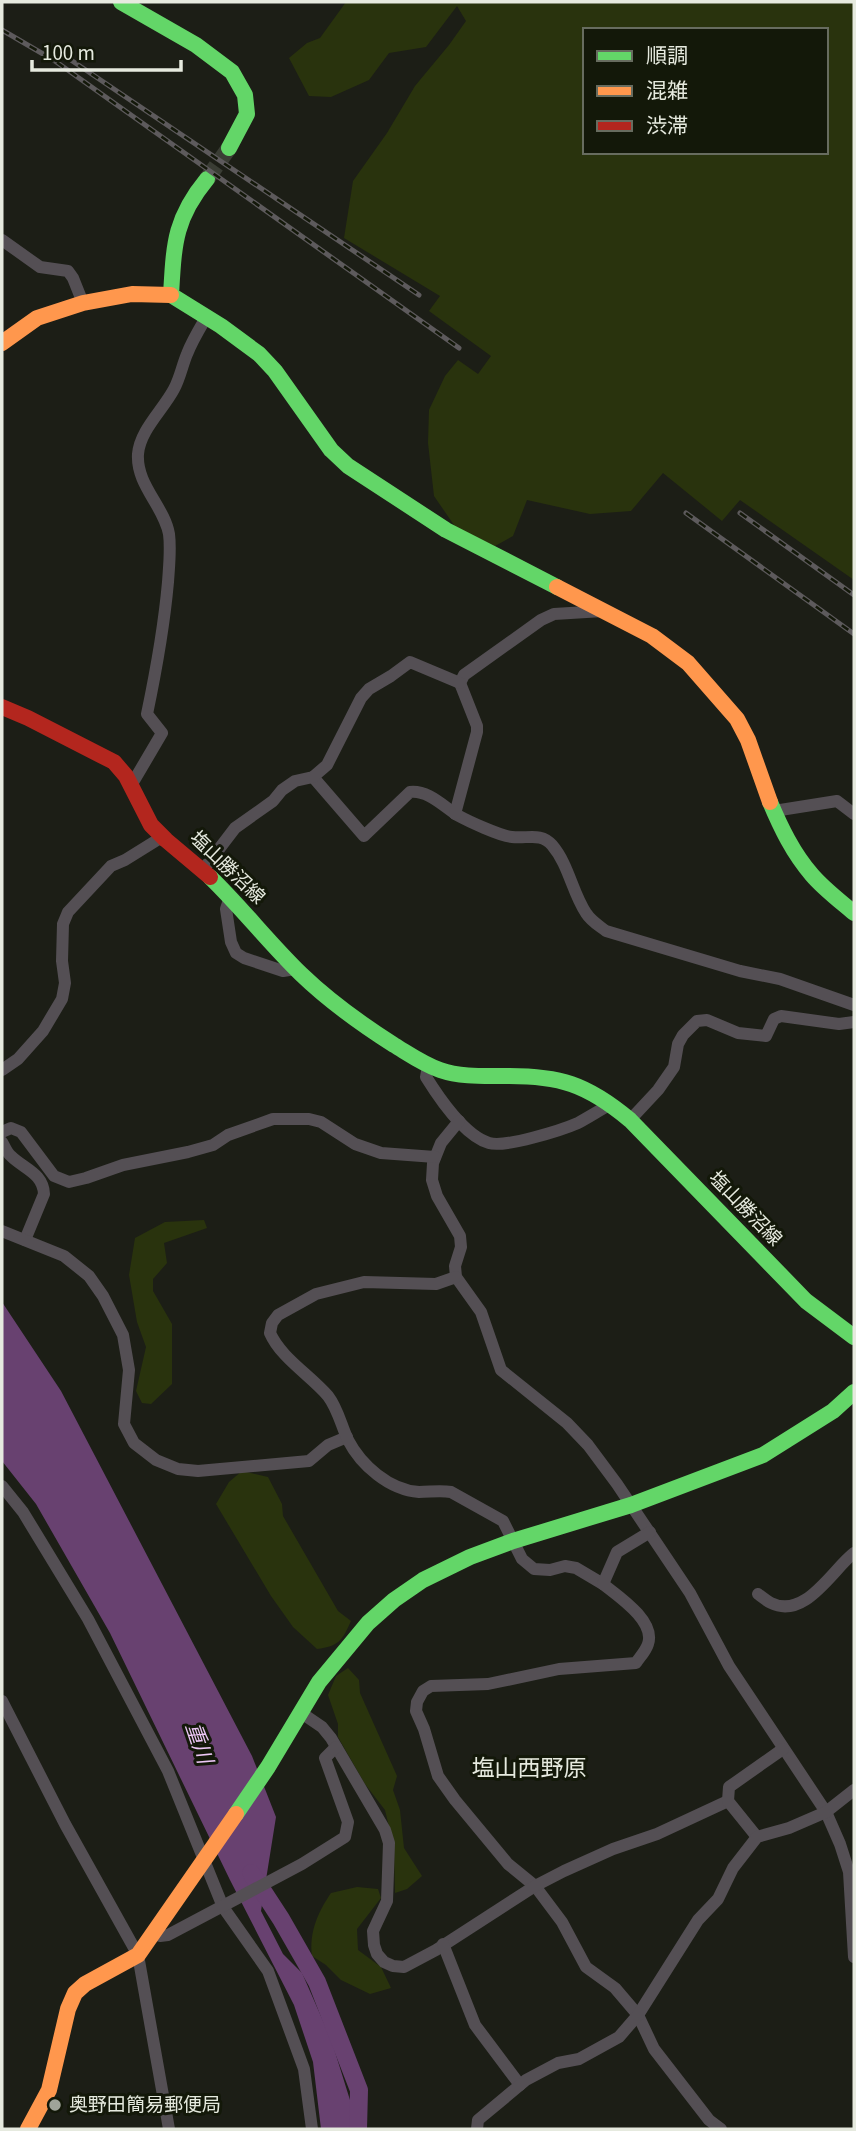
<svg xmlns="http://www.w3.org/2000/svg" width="856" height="2131" viewBox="0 0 856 2131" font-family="'Source Sans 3','Noto Sans JP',sans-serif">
	<rect width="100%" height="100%" fill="#1c1e16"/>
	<g fill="#29330d" fill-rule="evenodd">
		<path d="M 346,2 L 854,2 L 854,580 L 740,500 L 722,521 L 663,473 L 631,511 L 590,514 L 527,500 L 513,536 L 495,546 L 456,528 L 434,496 L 428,443 L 429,410 L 445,376 L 458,360 L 478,374 L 491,356 L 429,311 L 440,296 L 344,238 L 353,181 L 387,133 L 415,86 L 449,45 L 466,21 L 457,6 L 426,47 L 389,53 L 369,80 L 331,97 L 309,96 L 289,58 L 307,43 L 320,38 ZM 585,30 L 826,30 L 826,152 L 585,152 Z"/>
		<path d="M 204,1220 L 207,1228 L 164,1243 L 167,1263 L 153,1279 L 153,1291 L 172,1324 L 172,1384 L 151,1404 L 142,1403 L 136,1391 L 146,1347 L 137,1322 L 129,1275 L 135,1238 L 165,1222 Z"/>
		<path d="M 242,1471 L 268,1477 L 282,1504 L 283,1516 L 338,1611 L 351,1621 C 342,1641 339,1646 317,1649 L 293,1627 L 271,1596 L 216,1504 L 229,1482 Z"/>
		<path d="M 348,1668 L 359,1680 L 360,1693 L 397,1776 L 393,1790 L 400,1810 L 404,1848 L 422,1876 L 407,1889 L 395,1893 L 394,1847 L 385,1810 L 365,1784 L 338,1737 L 338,1724 L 328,1695 L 336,1676 Z"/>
		<path d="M 357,1887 L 378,1889 L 381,1898 L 357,1929 L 358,1950 L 381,1967 L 391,1988 L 370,1994 L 341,1980 L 326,1965 L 312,1956 C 309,1932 318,1912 331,1893 Z"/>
	</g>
	<path fill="#684170" d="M 2,1302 L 61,1391 L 252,1756 L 276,1817 L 261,1911 L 283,1954 L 302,1973 L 331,2039 L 359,2129 L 321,2129 L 313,2062 L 294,2005 L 230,1880 L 110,1633 L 36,1504 L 2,1461 Z"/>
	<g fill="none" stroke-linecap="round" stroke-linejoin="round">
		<path stroke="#684170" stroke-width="18" d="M 251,1873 L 281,1919 L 317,1982 L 359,2090 L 358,2129"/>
		<path stroke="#3a3d34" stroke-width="16" stroke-dasharray="16 8" stroke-linecap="butt" d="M 207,179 L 229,148"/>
		<g stroke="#544f54" stroke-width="12">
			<path d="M 2,240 L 40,267 L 68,271 L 73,278 L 83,303"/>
			<path d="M 460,683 L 464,675 L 541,620 L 554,614 L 603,611"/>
			<path d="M 313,777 L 364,836 L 410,792 C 428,790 443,806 457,815 C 468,821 500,836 512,837 C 527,839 541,832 552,845 C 569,865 572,892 586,913 C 591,921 598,925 606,931 L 740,971 L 780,979 L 854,1005"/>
			<path d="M 132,784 L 162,733 L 147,714 C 156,671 164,627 168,582 C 169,567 171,549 169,534 C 164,506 136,485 138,454 C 140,430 163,410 174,389 C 180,378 182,366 187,354 C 192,341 200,328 207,316"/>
			<path d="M 774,811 L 837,801 L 854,814"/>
			<path d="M 455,814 L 477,732 L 477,726 L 460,683"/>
			<path d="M 203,870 L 235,828 L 273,801 L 282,790 L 295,781 L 313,777 L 327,765 L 361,698 L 369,689 L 391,676 L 410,662 L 460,683"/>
			<path d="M 230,897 L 226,909 L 231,942 L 236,953 L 244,958 L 283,971 L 295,969"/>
			<path d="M 428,1066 L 426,1077 C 439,1098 465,1136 489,1143 C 505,1148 562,1130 578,1123 C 589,1117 600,1110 611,1104"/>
			<path d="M 2,1070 L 18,1059 L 43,1031 L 62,999 L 65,983 L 62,961 L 63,924 L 68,912 L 111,866 L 125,860 L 162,837"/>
			<path d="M 630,1120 L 658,1090 L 674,1067 L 678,1044 L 683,1035 L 697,1021 L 707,1020 L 738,1033 L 766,1036 L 774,1019 L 781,1016 L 839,1024 L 854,1022"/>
			<path d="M 459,1121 L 441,1143 L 433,1163 L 432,1180 L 437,1196 L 460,1236 L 461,1247 L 455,1266 L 456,1277 L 481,1312 L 501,1370 L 567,1423 L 588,1445 L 617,1484 L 690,1593 L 729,1666 L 826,1812 L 840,1844 L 849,1872 L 854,1957"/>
			<path d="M 2,1132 L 11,1128 L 21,1132 L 54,1176 L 69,1182 L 86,1178 L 123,1165 L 188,1152 L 213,1145 L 228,1135 L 273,1119 L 309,1119 L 321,1122 L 355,1144 L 381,1153 L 435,1157"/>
			<path d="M 2,1142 C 5,1147 7,1153 11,1156 C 24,1169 43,1173 44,1194 L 25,1240"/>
			<path d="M 2,1231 L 64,1256 L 89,1276 L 103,1296 L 123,1335 L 129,1370 L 124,1424 L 134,1443 L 156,1460 L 178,1469 L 198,1471 L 309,1461 L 328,1445 L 347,1437"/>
			<path d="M 456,1277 L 436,1284 L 364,1282 L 316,1294 L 278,1315 L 272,1323 L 270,1333 C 281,1358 310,1375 328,1396 C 338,1409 341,1425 348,1440 C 361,1465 389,1490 419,1492 C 430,1492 440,1490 451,1492 L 503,1521 L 522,1559 L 534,1569 L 550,1570 L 565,1566 L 576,1568 L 603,1584"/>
			<path d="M 2,1486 L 23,1512 L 88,1619 L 168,1771 L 223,1907 L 268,1971 L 304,2069 L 312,2129"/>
			<path d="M 650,1532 L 617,1552 L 603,1584 C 618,1596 656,1621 648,1644 C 646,1651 639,1658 636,1663 L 559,1669 L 488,1684 L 431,1686 L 423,1691 L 417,1702 L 416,1711 L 424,1729 L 438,1776 L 455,1800 L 508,1864 L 535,1886 L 562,1922 L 586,1967 L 615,1988 L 638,2015 L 654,2049 L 709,2120 L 721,2129"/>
			<path d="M 758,1594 C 762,1597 767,1601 771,1603 C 805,1620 832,1570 854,1553"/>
			<path d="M 2,1701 L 65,1824 L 138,1955 L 169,2129"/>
			<path d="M 300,1712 L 322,1727 L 331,1738 L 385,1830 L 389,1843 L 387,1901 L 373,1931 L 374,1945 L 377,1954 L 384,1962 L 393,1966 L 404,1967 L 436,1950 L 535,1886 L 564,1871 L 613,1849 L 657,1834 L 728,1801"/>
			<path d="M 757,1837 L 728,1801 L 729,1787 L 783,1749"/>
			<path d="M 153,1933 L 160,1936 L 168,1935 L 302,1864 L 345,1837 L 348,1822 L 325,1758 L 336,1747"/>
			<path d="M 443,1944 L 475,2025 L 520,2085"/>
			<path d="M 477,2129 L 478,2120 L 526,2080 L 558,2063 L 579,2059 L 619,2037 L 638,2015 L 698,1920 L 718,1899 L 733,1868 L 757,1837 L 789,1828 L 826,1812 L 854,1790"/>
		</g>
		<g stroke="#63d668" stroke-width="16">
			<path d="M 121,2 L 196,45 L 232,72 L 245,95 L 247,114 L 229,148"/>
			<path d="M 207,179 C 174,219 174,245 171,295 L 221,326 L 259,354 L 275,371 L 331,450 L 348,466 L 446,530 L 557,587"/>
			<path d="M 770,802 C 781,828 793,853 812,875 C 824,889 840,901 854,913"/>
			<path d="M 210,877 C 242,908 269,943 301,974 C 329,1001 361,1024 394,1045 C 409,1054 423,1064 440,1070 C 460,1077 483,1076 503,1076 C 559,1075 587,1084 630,1120 L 806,1301 L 854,1337"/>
			<path d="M 236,1814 L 268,1767 L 319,1682 L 368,1623 L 394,1600 L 423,1580 L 470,1557 L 513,1541 L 631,1505 L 763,1455 L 833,1411 L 854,1392"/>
		</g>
		<g stroke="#ff974d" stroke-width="16">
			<path d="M 2,343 L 37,318 L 83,303 L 132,294 L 171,295"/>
			<path d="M 557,587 L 652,636 L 688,663 L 737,719 L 748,740 L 770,802"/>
			<path d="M 28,2129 L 49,2090 L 68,2009 L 75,1993 L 85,1984 L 138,1955 L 236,1814"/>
		</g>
		<path stroke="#b3261e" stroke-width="16" d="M 2,707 L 28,718 L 114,762 L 126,776 L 151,825 L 166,840 L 210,877"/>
		<g stroke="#5d5a5c" stroke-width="5">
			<g id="rail">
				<path d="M 2,30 L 55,61 L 459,348"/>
				<path d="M 65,56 L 419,295"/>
				<path d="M 686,513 L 854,634"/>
				<path d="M 740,513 L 854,595"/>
			</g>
		</g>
		<use href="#rail" stroke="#131809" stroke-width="2.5" stroke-dasharray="8" stroke-linecap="butt"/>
	</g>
	<circle fill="#9fa399" stroke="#131809" stroke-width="2.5" cx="55" cy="2105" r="7"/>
	<g text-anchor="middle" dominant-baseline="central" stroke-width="6" stroke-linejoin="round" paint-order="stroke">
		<g font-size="19" fill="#e6eadf" stroke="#131809">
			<text transform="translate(227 868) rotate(44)">塩山勝沼線</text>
			<text transform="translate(745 1209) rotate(46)">塩山勝沼線</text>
		</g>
		<g font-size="19" fill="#e6eadf" stroke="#131809" text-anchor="start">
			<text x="69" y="2105">奥野田簡易郵便局</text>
		</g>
		<g font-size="21" font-style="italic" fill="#edc7f6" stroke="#131809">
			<text transform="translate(199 1743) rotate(71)">重川</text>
		</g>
		<g font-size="23" fill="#e6eadf" stroke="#131809">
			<text x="529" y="1768">塩山西野原</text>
		</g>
	</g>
	<rect width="856" height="2131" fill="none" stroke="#e6eadf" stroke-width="7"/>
	<rect x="583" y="28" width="245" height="126" fill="#131809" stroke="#676c5f" stroke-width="2"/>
	<rect x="597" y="51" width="35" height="10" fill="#63d668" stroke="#676c5f" stroke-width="2"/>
	<text x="646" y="63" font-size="21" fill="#e6eadf">順調</text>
	<rect x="597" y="86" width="35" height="10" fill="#ff974d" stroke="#676c5f" stroke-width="2"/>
	<text x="646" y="98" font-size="21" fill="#e6eadf">混雑</text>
	<rect x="597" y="121" width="35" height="10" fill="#b3261e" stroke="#676c5f" stroke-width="2"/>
	<text x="646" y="133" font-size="21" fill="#e6eadf">渋滞</text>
	<path d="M32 60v10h149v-10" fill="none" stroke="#e6eadf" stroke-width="3.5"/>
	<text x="42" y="60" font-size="21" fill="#e6eadf" stroke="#131809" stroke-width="5" paint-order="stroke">100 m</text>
</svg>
